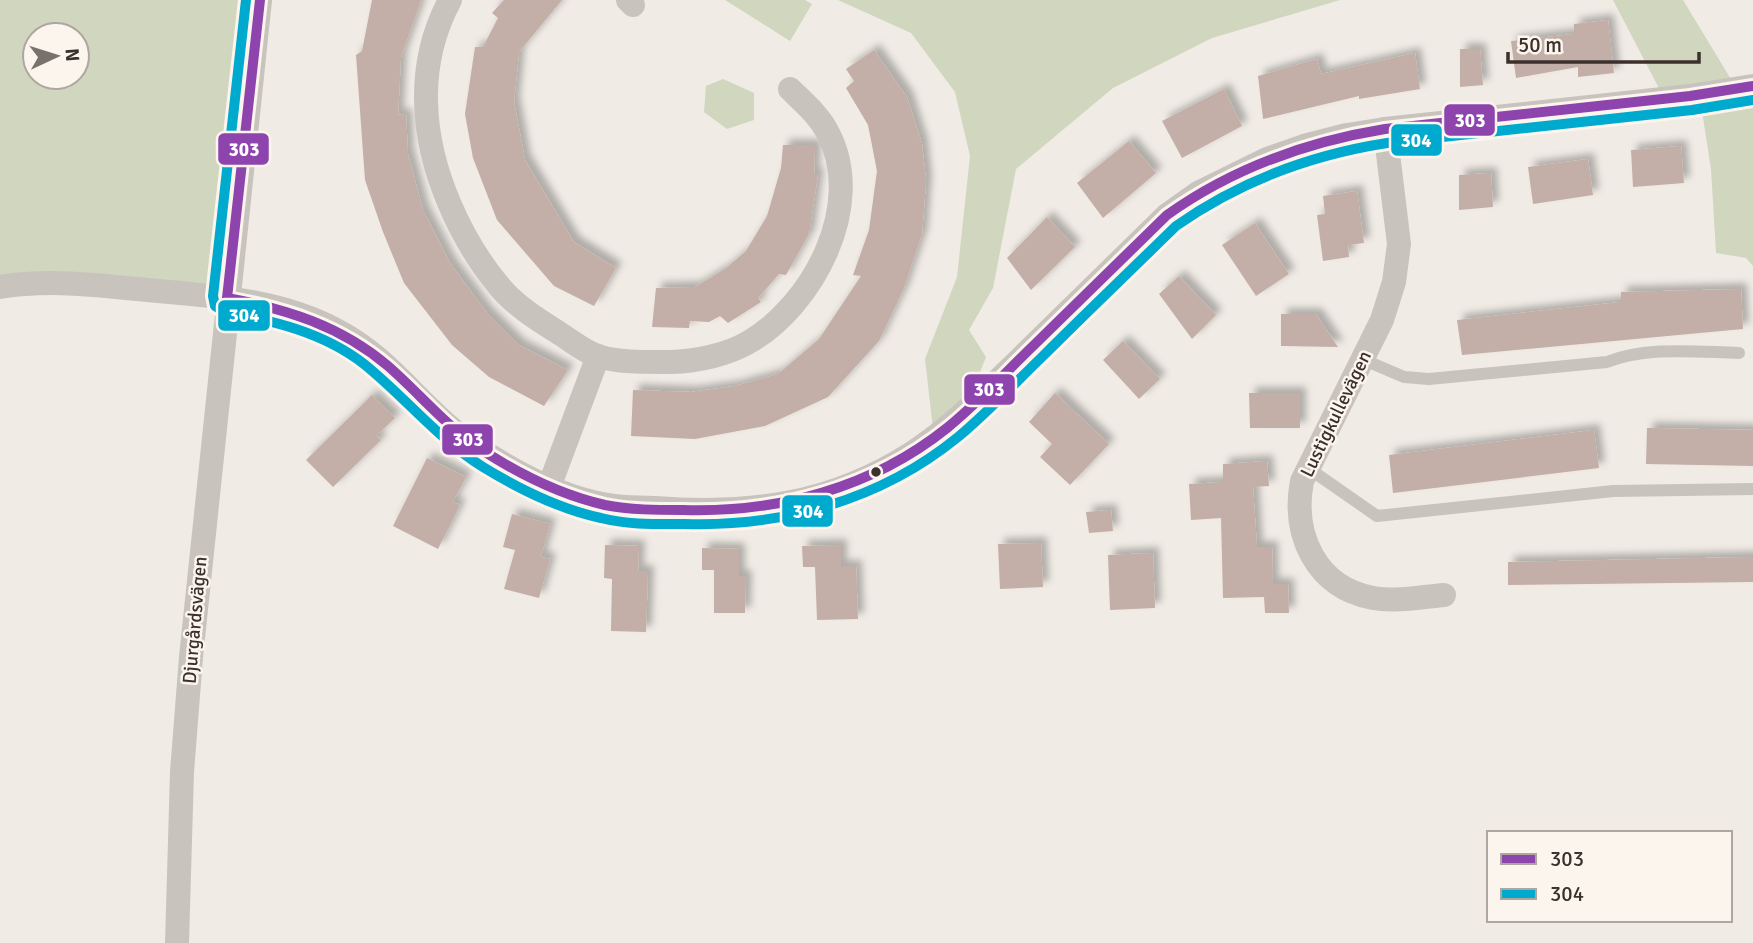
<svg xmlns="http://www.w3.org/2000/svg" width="1753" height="943" viewBox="0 0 1753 943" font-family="Signika,sans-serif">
	<defs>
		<filter id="shadow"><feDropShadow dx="6" dy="-6" stdDeviation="3.5" flood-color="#0004"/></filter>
	</defs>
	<rect width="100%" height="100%" fill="#f0ebe5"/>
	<g fill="#d1d6bf" fill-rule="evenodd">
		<path d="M 0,0 L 272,0 L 225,298 L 0,290 ZM 35,35 L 77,35 L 77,77 L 35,77 Z"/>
		<path d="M 725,0 L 805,0 L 812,4 L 790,41 Z"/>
		<path d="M 838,0 L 1340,0 L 1212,38 L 1113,88 L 1016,169 L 993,288 L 969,330 L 986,357 L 965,410 L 934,438 L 925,359 L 957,277 L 970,156 L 955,92 L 911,33 Z"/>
		<path d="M 1613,0 L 1683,0 L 1735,86 L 1753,83 L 1753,266 L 1746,258 L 1716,253 L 1711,169 L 1699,92 L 1663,96 Z"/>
		<path d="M 723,79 L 754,93 L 754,120 L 727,129 L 704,112 L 706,86 Z"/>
	</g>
	<g fill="#c3afa7" filter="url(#shadow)">
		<path d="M 372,0 L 421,0 L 401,57 L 398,115 L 406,114 L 408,154 L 423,210 L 450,263 L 487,313 L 519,345 L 568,370 L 544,406 L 489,377 L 452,345 L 404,283 L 383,232 L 365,180 L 356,55 L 362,51 Z"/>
		<path d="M 504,0 L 562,0 L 519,52 L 514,102 L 525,160 L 574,242 L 616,268 L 594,306 L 554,286 L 497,220 L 473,158 L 465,114 L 475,47 L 483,47 L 498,18 L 492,13 Z"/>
		<path d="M 1608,20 L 1614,73 L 1578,77 L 1578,67 L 1516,78 L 1511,41 L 1574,34 L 1574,24 Z"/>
		<path d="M 1460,49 L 1480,49 L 1483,85 L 1460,87 Z"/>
		<path d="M 874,50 L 907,97 L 922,144 L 926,181 L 922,234 L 904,288 L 879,341 L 828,397 L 765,426 L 695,439 L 631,436 L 633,390 L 691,392 L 735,386 L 778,374 L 819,339 L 861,276 L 853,275 L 869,230 L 877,171 L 868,125 L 846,88 L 854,81 L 846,69 Z"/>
		<path d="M 1415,53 L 1420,89 L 1359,99 L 1359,96 L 1263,119 L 1258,76 L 1317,59 L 1321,74 Z"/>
		<path d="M 1224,89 L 1242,126 L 1182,158 L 1162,121 Z"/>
		<path d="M 1129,141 L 1156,173 L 1103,218 L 1077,183 Z"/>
		<path d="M 783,145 L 815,145 L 814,174 L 818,174 L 809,234 L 786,275 L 779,274 L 758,298 L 761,302 L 728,323 L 720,316 L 709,322 L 690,321 L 689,328 L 652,327 L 656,288 L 695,287 L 726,268 L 746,251 L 767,216 L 781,168 Z"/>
		<path d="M 1681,146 L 1684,183 L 1633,187 L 1631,150 Z"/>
		<path d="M 1588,159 L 1593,195 L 1533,204 L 1528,167 Z"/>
		<path d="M 1491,173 L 1493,207 L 1459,210 L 1459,175 Z"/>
		<path d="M 1357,191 L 1364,243 L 1348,245 L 1349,257 L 1323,261 L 1317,215 L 1325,214 L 1323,196 Z"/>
		<path d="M 1047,217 L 1075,247 L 1031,290 L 1007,258 Z"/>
		<path d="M 1255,223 L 1289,274 L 1256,296 L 1222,245 Z"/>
		<path d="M 1179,276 L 1216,315 L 1192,339 L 1159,294 Z"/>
		<path d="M 1741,289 L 1743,329 L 1462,355 L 1457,320 L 1621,302 L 1621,292 Z"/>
		<path d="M 1281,314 L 1316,314 L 1338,347 L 1281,346 Z"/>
		<path d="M 1123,341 L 1160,379 L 1139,399 L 1103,360 Z"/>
		<path d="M 1055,393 L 1109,444 L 1070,485 L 1040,457 L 1052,444 L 1029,422 Z"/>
		<path d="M 1249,393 L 1300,393 L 1300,428 L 1250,428 Z"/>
		<path d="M 372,395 L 395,418 L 376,436 L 381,440 L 333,487 L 306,460 Z"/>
		<path d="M 1647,428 L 1753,430 L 1753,466 L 1646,464 Z"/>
		<path d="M 1594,430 L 1599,468 L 1393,493 L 1389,455 Z"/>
		<path d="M 427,458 L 466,477 L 453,502 L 460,505 L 438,549 L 393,526 Z"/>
		<path d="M 1267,461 L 1269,486 L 1253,487 L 1257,547 L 1272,547 L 1273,584 L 1288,584 L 1289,613 L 1265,613 L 1264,597 L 1223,598 L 1221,518 L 1191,520 L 1189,484 L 1223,482 L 1223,464 Z"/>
		<path d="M 1111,510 L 1113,531 L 1089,533 L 1086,512 Z"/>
		<path d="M 512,514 L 550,524 L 541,557 L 550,559 L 539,598 L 504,589 L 515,550 L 503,547 Z"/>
		<path d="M 1041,543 L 1043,587 L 1000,589 L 998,544 Z"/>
		<path d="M 605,545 L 639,546 L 638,571 L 648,571 L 646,632 L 611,631 L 612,579 L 604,578 Z"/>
		<path d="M 841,545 L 841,566 L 856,566 L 858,619 L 817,620 L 815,567 L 803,567 L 802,546 Z"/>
		<path d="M 702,548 L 739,549 L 739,576 L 746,576 L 745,613 L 714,613 L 714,570 L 702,570 Z"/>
		<path d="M 1153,553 L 1155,608 L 1110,610 L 1108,555 Z"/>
		<path d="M 1753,557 L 1753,582 L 1508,585 L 1508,562 Z"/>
	</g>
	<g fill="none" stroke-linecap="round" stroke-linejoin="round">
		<g stroke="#c9c3be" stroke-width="12">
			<path d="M 1362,359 L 1404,377 L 1429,379 L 1607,362 C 1648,346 1695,352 1739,353"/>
			<path d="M 1308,468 L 1377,516 L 1613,491 L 1753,489"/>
		</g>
		<g stroke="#c9c3be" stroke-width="24">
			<path d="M 450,0 C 415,65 421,138 450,205 C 462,233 479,262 499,286 C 515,306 540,321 562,335 C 573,342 585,352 598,356 C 618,363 651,362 672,362 C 697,361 727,355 749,342 C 813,305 866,205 828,133 C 819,115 804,103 790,89"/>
			<path d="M 628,0 L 633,5"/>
			<path d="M 1385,129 L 1399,244 L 1394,282 L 1382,320 L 1302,481 C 1292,534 1315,587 1373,598 C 1396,602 1421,597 1444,595"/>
			<path d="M 0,287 C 49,279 98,285 147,290 C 211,296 278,299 336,330 C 391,358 420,408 469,442 C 510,470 559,497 608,505 C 624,508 640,507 655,508 C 749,515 831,505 912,453 C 954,426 988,390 1023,356 C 1071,309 1119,262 1167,215 L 1198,193 L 1267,159 L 1304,146 L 1347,135 L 1385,129 L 1690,96 L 1753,86"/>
			<path d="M 549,487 L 598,356"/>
			<path d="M 177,943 L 182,772 L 191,657 L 260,0"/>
		</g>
		<g stroke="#fbf5ee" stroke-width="16">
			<g id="bus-1">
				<path d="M 227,298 C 287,309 341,326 388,366 C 419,393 445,425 479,448 C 517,473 561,495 605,505 C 630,510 657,510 683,510 C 778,513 872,488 947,428 C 978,403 1004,374 1032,347 C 1077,303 1122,259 1167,215 C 1233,168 1305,142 1385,129 L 1690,96 L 1753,86"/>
				<path d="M 227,298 L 260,0"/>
			</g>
		</g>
		<g stroke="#fbf5ee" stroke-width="16">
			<path id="bus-2" d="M 246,0 L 213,296 L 215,306 L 223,311 C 273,321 323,332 364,364 C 405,397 438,439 483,467 C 519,489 559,509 601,518 C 628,525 658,524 685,524 C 783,527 881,500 958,437 C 988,412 1015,383 1043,356 C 1087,312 1132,269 1176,226 C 1240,181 1310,155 1387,143 L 1692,110 L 1753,100"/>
		</g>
		<use href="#bus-1" stroke="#8e44ad" stroke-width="10"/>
		<use href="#bus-2" stroke="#00a9ce" stroke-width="10"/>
	</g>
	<circle fill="#3b302b" stroke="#fbf5ee" stroke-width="2.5" cx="876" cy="472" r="6"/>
	<g text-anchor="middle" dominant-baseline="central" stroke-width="5" stroke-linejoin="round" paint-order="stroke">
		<g font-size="19" fill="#3b302b" stroke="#fbf5ee">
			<text transform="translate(1336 414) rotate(-64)">Lustigkullevägen</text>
			<text transform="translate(195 620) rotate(-85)">Djurgårdsvägen</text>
		</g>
	</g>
	<g stroke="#fbf5ee" stroke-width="2.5">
		<rect x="1443" y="103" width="53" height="34" rx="7" fill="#8e44ad"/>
		<rect x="1390" y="123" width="53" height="34" rx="7" fill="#00a9ce"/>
		<rect x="217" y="132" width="53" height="34" rx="7" fill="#8e44ad"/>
		<rect x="217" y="299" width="54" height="33" rx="7" fill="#00a9ce"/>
		<rect x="963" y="373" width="53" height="33" rx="7" fill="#8e44ad"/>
		<rect x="441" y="423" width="53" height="33" rx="7" fill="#8e44ad"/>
		<rect x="781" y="494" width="53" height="34" rx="7" fill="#00a9ce"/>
	</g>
	<g font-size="19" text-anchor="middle" font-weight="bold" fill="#fff">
		<text x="1470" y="127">303</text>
		<text x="1416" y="147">304</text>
		<text x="244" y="156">303</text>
		<text x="244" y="322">304</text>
		<text x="989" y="396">303</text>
		<text x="468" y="446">303</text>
		<text x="808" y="518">304</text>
	</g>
	<rect x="1487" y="831" width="245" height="91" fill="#fbf5ee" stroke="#aea6a0" stroke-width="2"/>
	<rect x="1501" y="854" width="35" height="10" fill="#8e44ad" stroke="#aea6a0" stroke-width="2"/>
	<text x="1550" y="866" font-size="21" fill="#3b302b">303</text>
	<rect x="1501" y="889" width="35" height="10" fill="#00a9ce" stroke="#aea6a0" stroke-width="2"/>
	<text x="1550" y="901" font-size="21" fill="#3b302b">304</text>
	<g transform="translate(56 56) rotate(86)"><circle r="33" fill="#fbf5ee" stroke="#aea6a0" stroke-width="2"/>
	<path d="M0-5L12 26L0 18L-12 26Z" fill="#7a716c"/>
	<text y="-10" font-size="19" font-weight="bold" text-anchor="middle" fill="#3b302b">N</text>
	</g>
	<path d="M1508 52v10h191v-10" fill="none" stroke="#3b302b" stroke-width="3.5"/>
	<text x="1518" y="52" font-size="21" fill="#3b302b" stroke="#fbf5ee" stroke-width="5" paint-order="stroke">50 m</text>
</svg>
